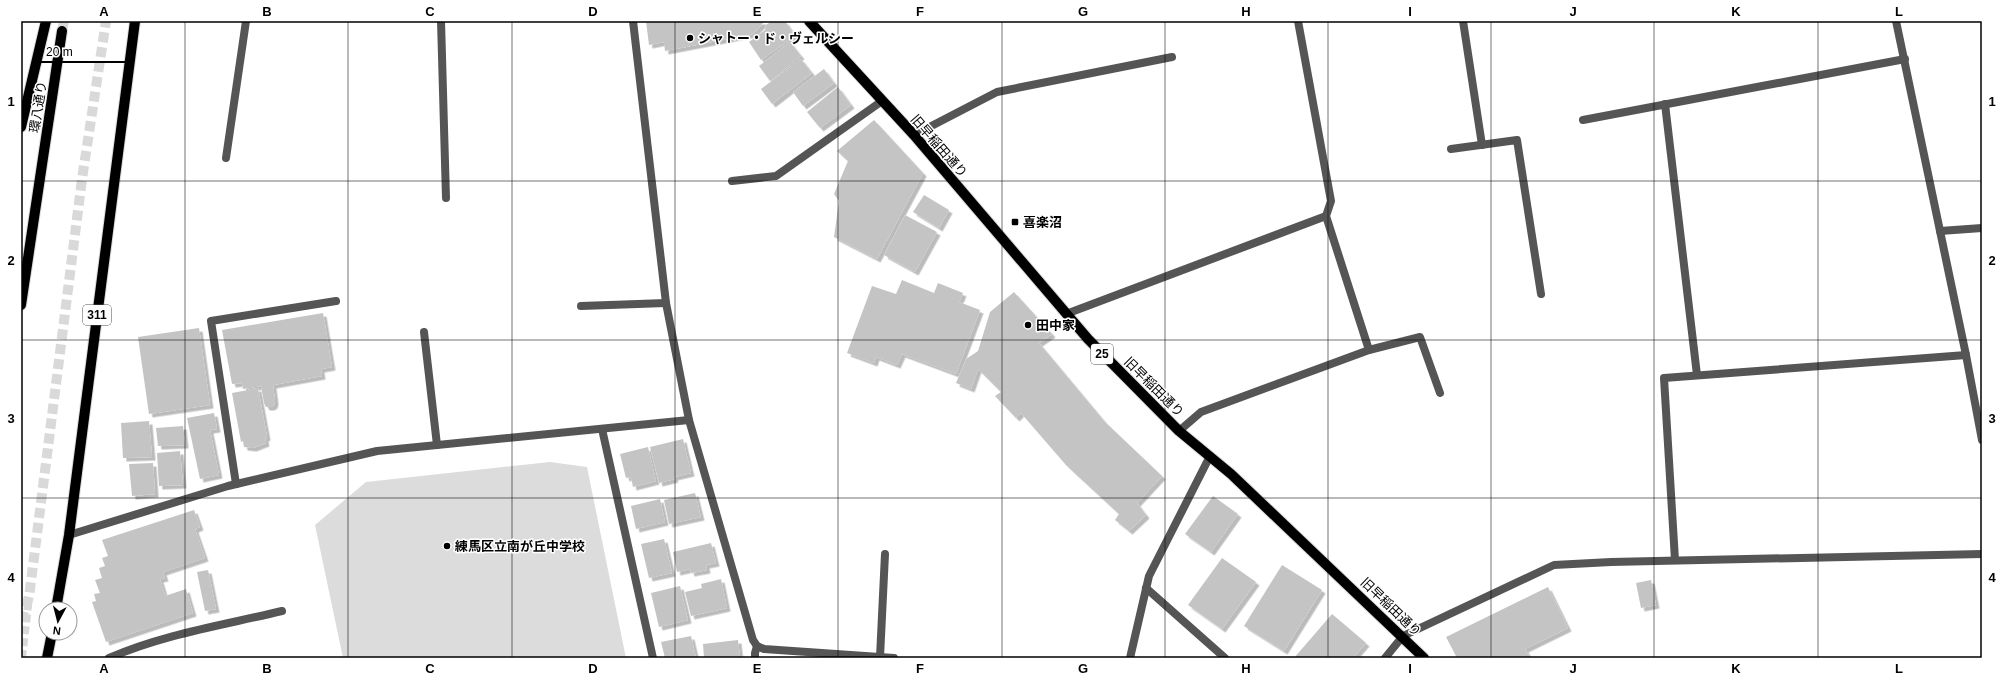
<svg xmlns="http://www.w3.org/2000/svg" width="2003" height="679" viewBox="0 0 2003 679" font-family="Arial,'Noto Sans JP',sans-serif">
	<defs>
		<filter id="shadow"><feDropShadow dx="3.5" dy="3.5" stdDeviation="0" flood-color="#0004"/></filter>
	</defs>
	<rect width="100%" height="100%" fill="#fff"/>
	<path fill="#dcdcdc" d="M 550,462 L 587,467 L 626,658 L 343,658 L 315,525 L 366,482 Z"/>
	<g fill="#c4c4c4" filter="url(#shadow)">
		<path d="M 646,21 L 765,21 L 753,34 L 665,51 L 664,42 L 649,45 Z"/>
		<path d="M 772,21 L 785,21 L 795,36 L 761,60 L 749,42 L 765,30 L 766,25 Z"/>
		<path d="M 790,42 L 801,56 L 770,81 L 759,66 Z"/>
		<path d="M 801,59 L 812,73 L 772,104 L 761,89 Z"/>
		<path d="M 824,69 L 834,83 L 803,106 L 793,92 Z"/>
		<path d="M 838,87 L 851,105 L 820,128 L 807,112 Z"/>
		<path d="M 874,120 L 923,173 L 877,259 L 834,237 L 839,201 L 834,194 L 848,161 L 837,151 Z"/>
		<path d="M 924,195 L 949,210 L 939,228 L 913,212 Z"/>
		<path d="M 905,215 L 937,232 L 915,272 L 884,255 Z"/>
		<path d="M 902,280 L 934,293 L 938,283 L 963,293 L 959,302 L 980,310 L 956,374 L 902,354 L 897,365 L 876,357 L 874,363 L 847,353 L 872,286 L 896,294 Z"/>
		<path d="M 1014,292 L 1052,334 L 1039,343 L 1105,422 L 1162,476 L 1137,503 L 1146,515 L 1129,531 L 1115,520 L 1119,514 L 1066,465 L 1021,413 L 1016,418 L 995,396 L 1001,392 L 978,369 L 971,389 L 956,383 L 966,359 L 978,351 L 990,312 Z"/>
		<path d="M 323,313 L 332,367 L 321,369 L 322,376 L 273,385 L 275,401 L 274,405 L 271,407 L 266,407 L 264,403 L 261,386 L 243,389 L 242,383 L 232,384 L 222,330 Z"/>
		<path d="M 199,328 L 210,405 L 149,414 L 138,337 Z"/>
		<path d="M 258,388 L 267,437 L 265,438 L 266,443 L 253,448 L 244,447 L 243,441 L 241,442 L 232,393 Z"/>
		<path d="M 214,413 L 217,429 L 210,430 L 219,475 L 200,479 L 187,418 Z"/>
		<path d="M 149,421 L 152,457 L 123,458 L 121,423 Z"/>
		<path d="M 183,426 L 185,445 L 158,446 L 156,428 Z"/>
		<path d="M 683,439 L 691,473 L 674,477 L 675,479 L 659,483 L 650,447 Z"/>
		<path d="M 648,447 L 656,481 L 633,487 L 631,477 L 626,478 L 620,454 Z"/>
		<path d="M 180,451 L 183,485 L 159,486 L 157,453 Z"/>
		<path d="M 153,463 L 155,494 L 132,496 L 129,464 Z"/>
		<path d="M 695,493 L 701,517 L 669,524 L 664,500 Z"/>
		<path d="M 1213,496 L 1238,514 L 1211,552 L 1185,534 Z"/>
		<path d="M 660,499 L 665,522 L 636,529 L 631,506 Z"/>
		<path d="M 194,510 L 200,527 L 195,529 L 205,558 L 163,572 L 165,578 L 160,579 L 165,596 L 186,589 L 193,613 L 106,642 L 92,602 L 96,601 L 94,594 L 100,593 L 95,580 L 102,578 L 99,568 L 105,566 L 102,558 L 108,556 L 102,540 Z"/>
		<path d="M 664,539 L 672,573 L 649,578 L 641,544 Z"/>
		<path d="M 711,543 L 716,563 L 706,565 L 707,570 L 691,573 L 690,569 L 677,572 L 673,552 Z"/>
		<path d="M 1222,558 L 1256,582 L 1222,629 L 1188,605 Z"/>
		<path d="M 1282,565 L 1322,590 L 1284,651 L 1244,626 Z"/>
		<path d="M 208,570 L 216,609 L 205,611 L 197,572 Z"/>
		<path d="M 721,579 L 727,608 L 691,616 L 685,592 L 702,588 L 701,584 Z"/>
		<path d="M 1651,580 L 1656,605 L 1641,608 L 1636,583 Z"/>
		<path d="M 680,586 L 688,620 L 659,627 L 651,593 Z"/>
		<path d="M 1548,587 L 1568,628 L 1525,649 L 1530,658 L 1457,658 L 1446,637 Z"/>
		<path d="M 1332,614 L 1366,643 L 1353,658 L 1294,658 Z"/>
		<path d="M 691,636 L 696,658 L 665,658 L 661,642 Z"/>
		<path d="M 738,640 L 740,658 L 704,658 L 703,644 Z"/>
	</g>
	<g fill="none" stroke-linecap="round" stroke-linejoin="round">
		<path stroke="#d9d9d9" stroke-width="8" stroke-dasharray="8 4" stroke-linecap="butt" d="M 22,658 L 29,597"/>
		<g stroke="#d9d9d9" stroke-width="10" stroke-dasharray="10 5" stroke-linecap="butt">
			<path d="M 62,31 L 64,21"/>
			<path d="M 21,621 L 29,597 L 82,179 L 106,21"/>
		</g>
		<g stroke="#dbdbdb" stroke-width="12">
			<g id="primary">
				<path d="M 809,21 L 914,135 L 1088,339 L 1179,431 L 1231,474 L 1424,658"/>
				<path d="M 21,127 L 46,21"/>
				<path d="M 21,305 L 62,31"/>
				<path d="M 56,609 L 69,535 L 135,21"/>
				<path d="M 47,658 L 52,633"/>
			</g>
		</g>
		<g stroke="#555" stroke-width="8">
			<path d="M 441,21 L 446,198"/>
			<path d="M 1463,21 L 1482,145"/>
			<path d="M 914,135 L 997,92 L 1172,57"/>
			<path d="M 1451,149 L 1517,140 L 1541,294"/>
			<path d="M 226,158 L 246,21"/>
			<path d="M 732,181 L 776,176 L 882,101"/>
			<path d="M 581,306 L 666,303"/>
			<path d="M 424,332 L 437,445"/>
			<path d="M 236,484 L 211,321 L 336,301"/>
			<path d="M 1146,588 L 1225,658"/>
			<path d="M 880,657 L 885,554"/>
			<path d="M 109,658 C 164,634 224,625 282,611"/>
			<path d="M 755,658 L 755,653 L 757,646"/>
			<path d="M 1385,658 L 1403,636"/>
		</g>
		<g stroke="#555" stroke-width="8">
			<path d="M 1896,21 L 1966,355 L 1982,440"/>
			<path d="M 1665,104 L 1697,375"/>
			<path d="M 1583,120 L 1905,59"/>
			<path d="M 1326,216 L 1369,350"/>
			<path d="M 1940,231 L 1982,228"/>
			<path d="M 1066,314 L 1326,216 L 1331,201 L 1298,21"/>
			<path d="M 689,420 L 753,640 L 757,646 L 764,649 L 894,658"/>
			<path d="M 602,429 L 653,658"/>
			<path d="M 1179,431 L 1201,412 L 1369,350 L 1420,337 L 1440,393"/>
			<path d="M 69,535 L 228,486 L 377,451 L 689,420 L 666,303 L 633,21"/>
			<path d="M 1675,560 L 1664,378 L 1966,355"/>
			<path d="M 1403,636 L 1554,565 L 1611,562 L 1982,554"/>
			<path d="M 1130,658 L 1149,576 L 1210,456"/>
		</g>
		<use href="#primary" stroke="#000" stroke-width="10"/>
	</g>
	<path fill="none" stroke="#000" stroke-width="1" stroke-opacity="0.55" d="M 185,21 L 185,658M 348,21 L 348,658M 512,21 L 512,658M 675,21 L 675,658M 838,21 L 838,658M 1002,21 L 1002,658M 1165,21 L 1165,658M 1328,21 L 1328,658M 1491,21 L 1491,658M 1654,21 L 1654,658M 1818,21 L 1818,658M 21,181 L 1982,181M 21,340 L 1982,340M 21,498 L 1982,498"/>
	<g fill="#000" stroke="#fff" stroke-width="1.5">
		<circle cx="690" cy="38" r="4"/>
		<rect x="1011" y="218" width="8" height="8" rx="2"/>
		<circle cx="1028" cy="325" r="4"/>
		<circle cx="447" cy="546" r="4"/>
	</g>
	<g text-anchor="middle" dominant-baseline="central" stroke-width="3" stroke-linejoin="round" paint-order="stroke">
		<g fill="#fff" stroke="#4c4c4c" stroke-width="1">
			<rect x="83" y="305" width="28" height="20" rx="3"/>
			<rect x="1091" y="344" width="22" height="20" rx="3"/>
		</g>
		<g font-size="12" font-weight="bold" fill="#000">
			<text x="97" y="315">311</text>
			<text x="1102" y="354">25</text>
		</g>
		<g font-size="13" font-weight="bold" fill="#000" stroke="#fff" text-anchor="start">
			<text x="698" y="38">シャトー・ド・ヴェルシー</text>
			<text x="1023" y="222">喜楽沼</text>
			<text x="1036" y="325">田中家</text>
			<text x="455" y="546">練馬区立南が丘中学校</text>
		</g>
		<g font-size="13" fill="#000" stroke="#fff">
			<text transform="translate(38 107) rotate(-81)">環八通り</text>
			<text transform="translate(939 146) rotate(49)">旧早稲田通り</text>
			<text transform="translate(1154 387) rotate(45)">旧早稲田通り</text>
			<text transform="translate(1391 607) rotate(44)">旧早稲田通り</text>
		</g>
	</g>
	<rect width="2003" height="679" fill="none" stroke="#ffffff" stroke-width="44"/>
	<g transform="translate(58 621) rotate(187)"><circle r="19" fill="#ffffff" stroke="#999999"/>
	<path d="M0-3L7 15L0 10L-7 15Z" fill="#000000"/>
	<text y="-6" font-size="11" font-weight="bold" text-anchor="middle" fill="#000000">N</text>
	</g>
	<path d="M40 56v6h93v-6" fill="none" stroke="#000000" stroke-width="2"/>
	<text x="46" y="56" font-size="12" fill="#000000" stroke="#ffffff" stroke-width="3" paint-order="stroke">20 m</text>
	<rect x="22" y="22" width="1959" height="635" fill="none" stroke="#000" stroke-width="1.5"/>
	<g font-size="13" text-anchor="middle" font-weight="bold" fill="#000">
		<text x="104" y="16">A</text>
		<text x="267" y="16">B</text>
		<text x="430" y="16">C</text>
		<text x="593" y="16">D</text>
		<text x="757" y="16">E</text>
		<text x="920" y="16">F</text>
		<text x="1083" y="16">G</text>
		<text x="1246" y="16">H</text>
		<text x="1410" y="16">I</text>
		<text x="1573" y="16">J</text>
		<text x="1736" y="16">K</text>
		<text x="1899" y="16">L</text>
		<text x="11" y="106">1</text>
		<text x="1992" y="106">1</text>
		<text x="11" y="265">2</text>
		<text x="1992" y="265">2</text>
		<text x="11" y="423">3</text>
		<text x="1992" y="423">3</text>
		<text x="11" y="582">4</text>
		<text x="1992" y="582">4</text>
		<text x="104" y="673">A</text>
		<text x="267" y="673">B</text>
		<text x="430" y="673">C</text>
		<text x="593" y="673">D</text>
		<text x="757" y="673">E</text>
		<text x="920" y="673">F</text>
		<text x="1083" y="673">G</text>
		<text x="1246" y="673">H</text>
		<text x="1410" y="673">I</text>
		<text x="1573" y="673">J</text>
		<text x="1736" y="673">K</text>
		<text x="1899" y="673">L</text>
	</g>
</svg>
